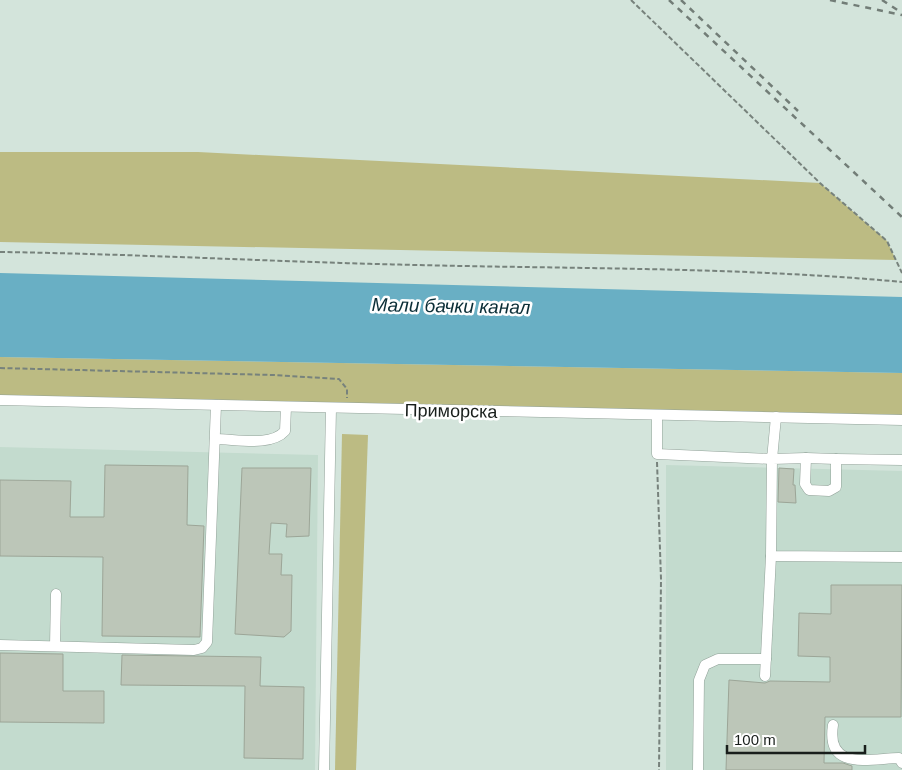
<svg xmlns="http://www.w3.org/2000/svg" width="902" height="770" viewBox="0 0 902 770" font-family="Arial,sans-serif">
	<rect width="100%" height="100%" fill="#d3e4db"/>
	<g fill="#c3dbce">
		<path d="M 0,447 L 318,455 L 315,770 L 0,770 Z"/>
		<path d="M 666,465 L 902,471 L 902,770 L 666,770 Z"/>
	</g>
	<g fill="#bcbb83">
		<path d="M 0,152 L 198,152 L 820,183 L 887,241 L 896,260 L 0,242 Z"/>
		<path d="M 0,357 L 902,373 L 902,415 L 0,396 Z"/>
		<path d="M 342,434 L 368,435 L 356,770 L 335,770 Z"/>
	</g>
	<path fill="#69afc4" d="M 0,273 L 902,297 L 902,373 L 0,357 Z"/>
	<g fill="#bcc6b8" stroke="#9ca597">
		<path d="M 105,465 L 188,466 L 187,525 L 204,526 L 200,637 L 102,636 L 103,557 L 0,556 L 0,480 L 71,481 L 70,517 L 104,517 Z"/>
		<path d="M 242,468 L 311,468 L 309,536 L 286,537 L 287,524 L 271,523 L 269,554 L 282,554 L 281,575 L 292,575 L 291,631 L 284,637 L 235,634 Z"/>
		<path d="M 779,468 L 794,469 L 793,485 L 795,485 L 796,503 L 778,502 Z"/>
		<path d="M 831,585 L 902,585 L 901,717 L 825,717 L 824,763 L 843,763 L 852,766 L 852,770 L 726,770 L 729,680 L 765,683 L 770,681 L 830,682 L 830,657 L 798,656 L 799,613 L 831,614 Z"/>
		<path d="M 0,653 L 63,654 L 63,691 L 104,691 L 104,723 L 0,722 Z"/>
		<path d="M 122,655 L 261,657 L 260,686 L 304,687 L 303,759 L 244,758 L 245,686 L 121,685 Z"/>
	</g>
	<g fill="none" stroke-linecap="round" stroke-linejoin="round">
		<g stroke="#91a198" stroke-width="11">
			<g id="minor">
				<path d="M 0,400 L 902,420"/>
				<path d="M 657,415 L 657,454 L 772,459 L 776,417"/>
				<path d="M 215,439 C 236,439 271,447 285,431 L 286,407"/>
				<path d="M 806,458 L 836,459"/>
				<path d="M 902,460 L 836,459 L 836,487 L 829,491 L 809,490 L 805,484 L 806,458 L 772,459 L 771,556 L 902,557"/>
				<path d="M 0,645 L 194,650 L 202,648 L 207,642 L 216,405"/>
				<path d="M 55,646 L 56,594"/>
				<path d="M 765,676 L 771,556"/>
				<path d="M 833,725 C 826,770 866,759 899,758 L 902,763"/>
				<path d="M 324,770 L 331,408"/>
				<path d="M 698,770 L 699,680 L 705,665 L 718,659 L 766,659"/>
			</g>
		</g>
		<g stroke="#77827c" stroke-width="2" stroke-dasharray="5 2.5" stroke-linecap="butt">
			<path d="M 631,0 L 820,183 L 887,241 L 902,273"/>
			<path d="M 0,252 C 139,254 278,262 417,265 C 579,269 741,267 902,282"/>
			<path d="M 0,368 L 273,375 L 339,379 L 347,389 L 347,398"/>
			<path d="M 657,462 L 661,579 L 659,770"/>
		</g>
		<use href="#minor" stroke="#fff" stroke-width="10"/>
		<g stroke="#727d77" stroke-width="2.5" stroke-dasharray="6 6" stroke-linecap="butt">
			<path d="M 669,0 L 902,217"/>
			<path d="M 681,0 L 798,111"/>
			<path d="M 830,0 L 902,15"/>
			<path d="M 882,0 L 902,13"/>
		</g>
	</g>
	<g text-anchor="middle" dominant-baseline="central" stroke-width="5" stroke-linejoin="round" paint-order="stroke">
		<g font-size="18" fill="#181e1b" stroke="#fff">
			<text transform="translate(451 411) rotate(1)">Приморска</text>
		</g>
		<g font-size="19" font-style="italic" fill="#0b2e37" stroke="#fff">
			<text transform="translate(451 306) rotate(1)">Мали бачки канал</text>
		</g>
	</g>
	<path d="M727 745v8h138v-8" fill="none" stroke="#181e1b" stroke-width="2.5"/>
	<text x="734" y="745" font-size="15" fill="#181e1b" stroke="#ffffff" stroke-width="4" paint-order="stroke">100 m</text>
</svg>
